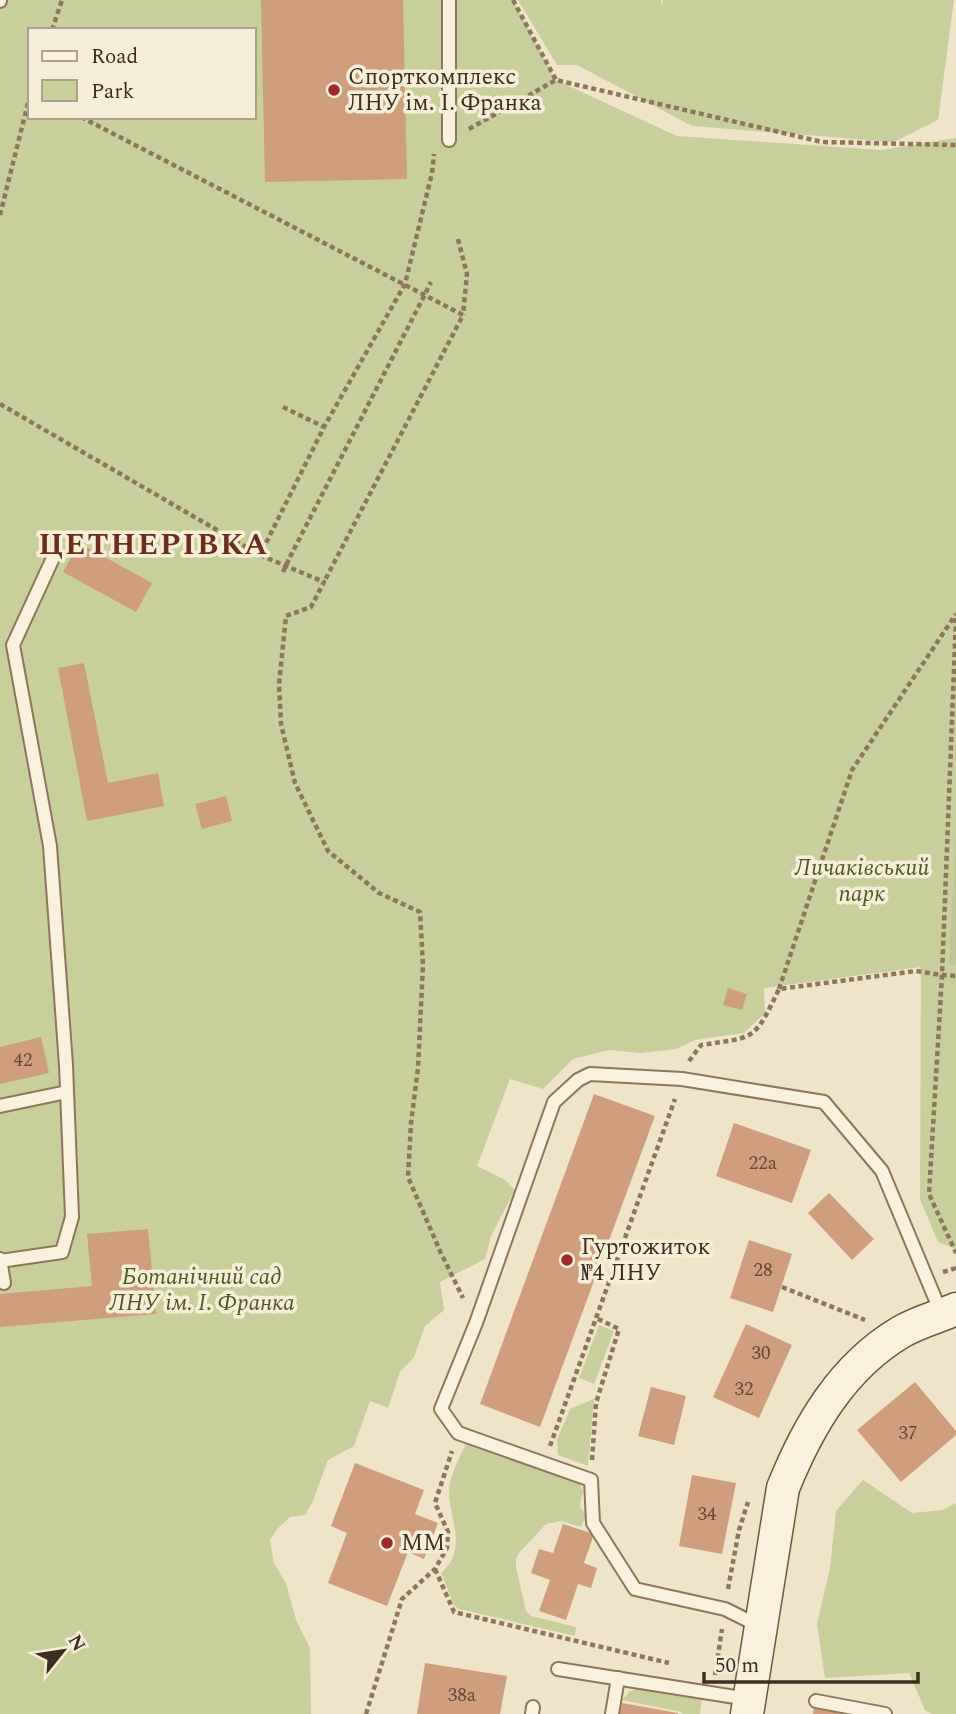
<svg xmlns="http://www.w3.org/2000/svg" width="956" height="1714" viewBox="0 0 956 1714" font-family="Spectral,serif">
	<rect width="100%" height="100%" fill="#f0e4c8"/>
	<g fill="#c9cf9b" fill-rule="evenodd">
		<path d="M 0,0 L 513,0 L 556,80 L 677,136 L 881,150 L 956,138 L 956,1249 L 938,1242 L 920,1199 L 921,967 L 764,988 L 765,1013 L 744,1033 L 695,1040 L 676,1049 L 641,1053 L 609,1050 L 573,1059 L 543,1089 L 510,1079 L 477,1166 L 505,1180 L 515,1190 L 491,1236 L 485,1259 L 440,1282 L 444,1310 L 425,1326 L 414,1357 L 400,1372 L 388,1408 L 370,1401 L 354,1446 L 328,1460 L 313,1501 L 305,1515 L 290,1517 L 277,1529 L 270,1540 L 274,1563 L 286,1583 L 296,1620 L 310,1648 L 311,1714 L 0,1714 ZM 30,30 L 254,30 L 254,117 L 30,117 Z"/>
		<path d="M 518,0 L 661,0 L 662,6 L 663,0 L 954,0 L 938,120 L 894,142 L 692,126 L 577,65 L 557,65 Z"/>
		<path d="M 599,1325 L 614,1331 L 594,1384 L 579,1378 Z"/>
		<path d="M 594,1399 L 588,1466 L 558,1455 L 557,1440 L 570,1409 Z"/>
		<path d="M 467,1441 L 579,1482 L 583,1491 L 580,1507 L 586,1515 L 581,1527 L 561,1521 L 546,1524 L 519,1553 L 516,1559 L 516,1567 L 526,1611 L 531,1616 L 576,1627 L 575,1636 L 459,1609 L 454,1605 L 441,1573 C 472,1546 444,1513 450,1483 C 453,1469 461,1455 467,1441 Z"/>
		<path d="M 863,1480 L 912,1513 L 943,1510 L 956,1503 L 956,1714 L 932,1714 L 925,1710 L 909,1673 L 825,1678 L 817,1624 L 830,1568 L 836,1511 Z"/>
		<path d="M 637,1689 L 702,1699 L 700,1714 L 682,1714 L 681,1712 L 622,1700 L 629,1692 Z"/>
	</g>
	<path fill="#bfc49a" d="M 956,833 L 956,965 L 949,965 Z"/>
	<g fill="#cf9f7d">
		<path d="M 261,0 L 403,0 L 407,179 L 265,182 Z"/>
		<path d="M 79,543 L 152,583 L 136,612 L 63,572 Z"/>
		<path d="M 84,663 L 108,783 L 158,773 L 164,806 L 87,821 L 58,668 Z"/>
		<path d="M 226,796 L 232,821 L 202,829 L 195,804 Z"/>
		<path d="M 728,988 L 747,994 L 742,1010 L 723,1005 Z"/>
		<path d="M 41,1037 L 49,1073 L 0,1084 L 0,1047 Z"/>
		<path d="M 594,1094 L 655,1116 L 540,1427 L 480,1404 Z"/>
		<path d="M 734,1123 L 811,1150 L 792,1203 L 716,1176 Z"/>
		<path d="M 829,1193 L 874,1239 L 852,1260 L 808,1213 Z"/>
		<path d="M 148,1229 L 156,1314 L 0,1327 L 0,1294 L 92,1286 L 87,1234 Z"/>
		<path d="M 749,1240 L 792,1254 L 773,1312 L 730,1298 Z"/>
		<path d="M 746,1324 L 792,1345 L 759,1418 L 713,1397 Z"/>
		<path d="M 915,1382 L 956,1431 L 956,1435 L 901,1482 L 857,1430 Z"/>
		<path d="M 651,1387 L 686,1396 L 674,1445 L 638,1436 Z"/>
		<path d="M 355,1463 L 424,1490 L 415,1514 L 438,1523 L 424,1559 L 408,1552 L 387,1606 L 328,1583 L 347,1533 L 331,1526 Z"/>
		<path d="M 692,1475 L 736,1483 L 722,1554 L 679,1546 Z"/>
		<path d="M 563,1524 L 594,1534 L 584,1563 L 597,1568 L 591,1588 L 578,1584 L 566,1620 L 539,1611 L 550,1580 L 531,1573 L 539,1549 L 553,1553 Z"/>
		<path d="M 425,1663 L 507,1676 L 500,1714 L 417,1714 Z"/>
		<path d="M 622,1703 L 678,1713 L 678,1714 L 620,1714 Z"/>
		<path d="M 814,1705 L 861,1714 L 813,1714 Z"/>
	</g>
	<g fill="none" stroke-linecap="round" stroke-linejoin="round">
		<g stroke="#8d765c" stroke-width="16">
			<g id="service">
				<path d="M 0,1 L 0,0"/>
				<path d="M 449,140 L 449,0"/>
				<path d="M 0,1106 L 67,1092"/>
				<path d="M 0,1259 L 4,1283"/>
				<path d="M 0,1261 L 62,1252 L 72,1217 L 66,1065 L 50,846 L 13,645 L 53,558"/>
				<path d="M 761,1627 L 725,1609 L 635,1589 L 593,1523 L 591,1480 L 458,1433 L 441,1409 L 476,1323 L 554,1102 L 578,1080 L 590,1074 L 682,1079 L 824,1102 L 882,1171 L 942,1315"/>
				<path d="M 558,1669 L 748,1699"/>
				<path d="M 816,1701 L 885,1714"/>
				<path d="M 532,1714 L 533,1707"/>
				<path d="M 612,1714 L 618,1678"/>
			</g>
		</g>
		<g stroke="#6f573f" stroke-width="35">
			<path id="secondary" d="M 747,1714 L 783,1488 C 808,1426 842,1367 901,1332 C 918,1322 938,1317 956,1309"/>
		</g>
		<g stroke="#8d765c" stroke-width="4.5" stroke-dasharray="5 3.5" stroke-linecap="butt">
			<path d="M 513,0 L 556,80"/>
			<path d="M 52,30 L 62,0"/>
			<path d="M 81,117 L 463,315 L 324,582"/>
			<path d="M 469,129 L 556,80 L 822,142 L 956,145"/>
			<path d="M 0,215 L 30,95"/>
			<path d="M 458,239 L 467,274 L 463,315"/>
			<path d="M 0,404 L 260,555 L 324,427 L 405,284 L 432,173 L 434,154"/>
			<path d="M 283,407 L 324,427"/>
			<path d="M 260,555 L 324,582 L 311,607 L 286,616 L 279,684 L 281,724 L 295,783 L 328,851 L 379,893 L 420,912 L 423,965 L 418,1068 L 411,1123 L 408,1177 L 440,1251 L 463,1298"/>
			<path d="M 290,557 L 422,300"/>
			<path d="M 956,618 L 942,975 L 956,976"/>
			<path d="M 779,989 L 852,770 L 956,614"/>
			<path d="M 689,1061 L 701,1045 C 756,1037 754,1041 779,989 L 916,971 L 942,975 L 929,1194 L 956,1253"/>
			<path d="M 943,1272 L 956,1268"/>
			<path d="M 782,1287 L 865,1320"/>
			<path d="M 550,1446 L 675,1099"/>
			<path d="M 592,1460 L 596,1403 L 619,1329 L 596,1318"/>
			<path d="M 435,1569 L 454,1612 L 669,1663"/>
			<path d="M 728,1589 L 739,1530 L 748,1502"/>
			<path d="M 715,1675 L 722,1629"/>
			<path d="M 366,1714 L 402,1599 L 435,1569 L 447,1548 L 448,1532 L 435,1503 L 452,1451"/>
		</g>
		<use href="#service" stroke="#faf1dc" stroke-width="12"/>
		<use href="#secondary" stroke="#faf1dc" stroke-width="32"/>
		<g stroke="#8d765c" stroke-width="4.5" stroke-dasharray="5 3.5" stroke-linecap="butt">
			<path d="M 422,300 L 431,282"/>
			<path d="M 283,572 L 290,557"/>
		</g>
	</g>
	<g fill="#9e2a2b" stroke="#f7eed8" stroke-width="2.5">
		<circle cx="334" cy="90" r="7"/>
		<circle cx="567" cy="1260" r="7"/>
		<circle cx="387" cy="1543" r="7"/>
	</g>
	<g text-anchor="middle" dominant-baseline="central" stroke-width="7" stroke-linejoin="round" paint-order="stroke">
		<g font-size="19" fill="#624a37">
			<text x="23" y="1060">42</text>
			<text x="763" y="1163">22а</text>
			<text x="763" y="1270">28</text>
			<text x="761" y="1353">30</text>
			<text x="744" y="1389">32</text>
			<text x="908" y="1433">37</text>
			<text x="707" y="1514">34</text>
			<text x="462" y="1695">38а</text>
		</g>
		<g font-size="23" fill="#3d2e20" stroke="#f7eed8" text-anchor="start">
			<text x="348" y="77">Спорткомплекс<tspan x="348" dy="26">ЛНУ ім. І. Франка</tspan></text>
			<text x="581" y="1247">Гуртожиток<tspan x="581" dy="26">№4 ЛНУ</tspan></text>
			<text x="401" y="1543">MM</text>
		</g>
		<g font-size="23" font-style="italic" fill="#4d5a26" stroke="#f7eed8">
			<text x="862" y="868">Личаківський<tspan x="862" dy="26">парк</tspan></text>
			<text x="202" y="1277">Ботанічний сад<tspan x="202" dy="26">ЛНУ ім. І. Франка</tspan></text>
		</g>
		<g font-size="30" font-weight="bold" letter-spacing="2" fill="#6b2e1e" stroke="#f7eed8">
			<text x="154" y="545">ЦЕТНЕРІВКА</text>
		</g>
	</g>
	<rect x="28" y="28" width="228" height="91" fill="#f7eed8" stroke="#ada18e" stroke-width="2"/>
	<rect x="42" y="51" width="35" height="10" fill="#faf1dc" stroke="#ada18e" stroke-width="2"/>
	<text x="91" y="63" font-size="21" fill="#3d2e20">Road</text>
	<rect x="42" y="80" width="35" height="21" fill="#c9cf9b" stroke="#ada18e" stroke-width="2"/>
	<text x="91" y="98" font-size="21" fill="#3d2e20">Park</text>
	<g transform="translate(63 1651) rotate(60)" stroke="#f7eed8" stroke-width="5" paint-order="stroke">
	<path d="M0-5L12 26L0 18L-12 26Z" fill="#3d2e20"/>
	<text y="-10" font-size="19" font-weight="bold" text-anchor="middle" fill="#3d2e20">N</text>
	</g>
	<path d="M704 1672v10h214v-10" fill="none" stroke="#3d2e20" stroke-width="3.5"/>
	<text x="715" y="1672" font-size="21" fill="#3d2e20" stroke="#f7eed8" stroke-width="5" paint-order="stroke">50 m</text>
</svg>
